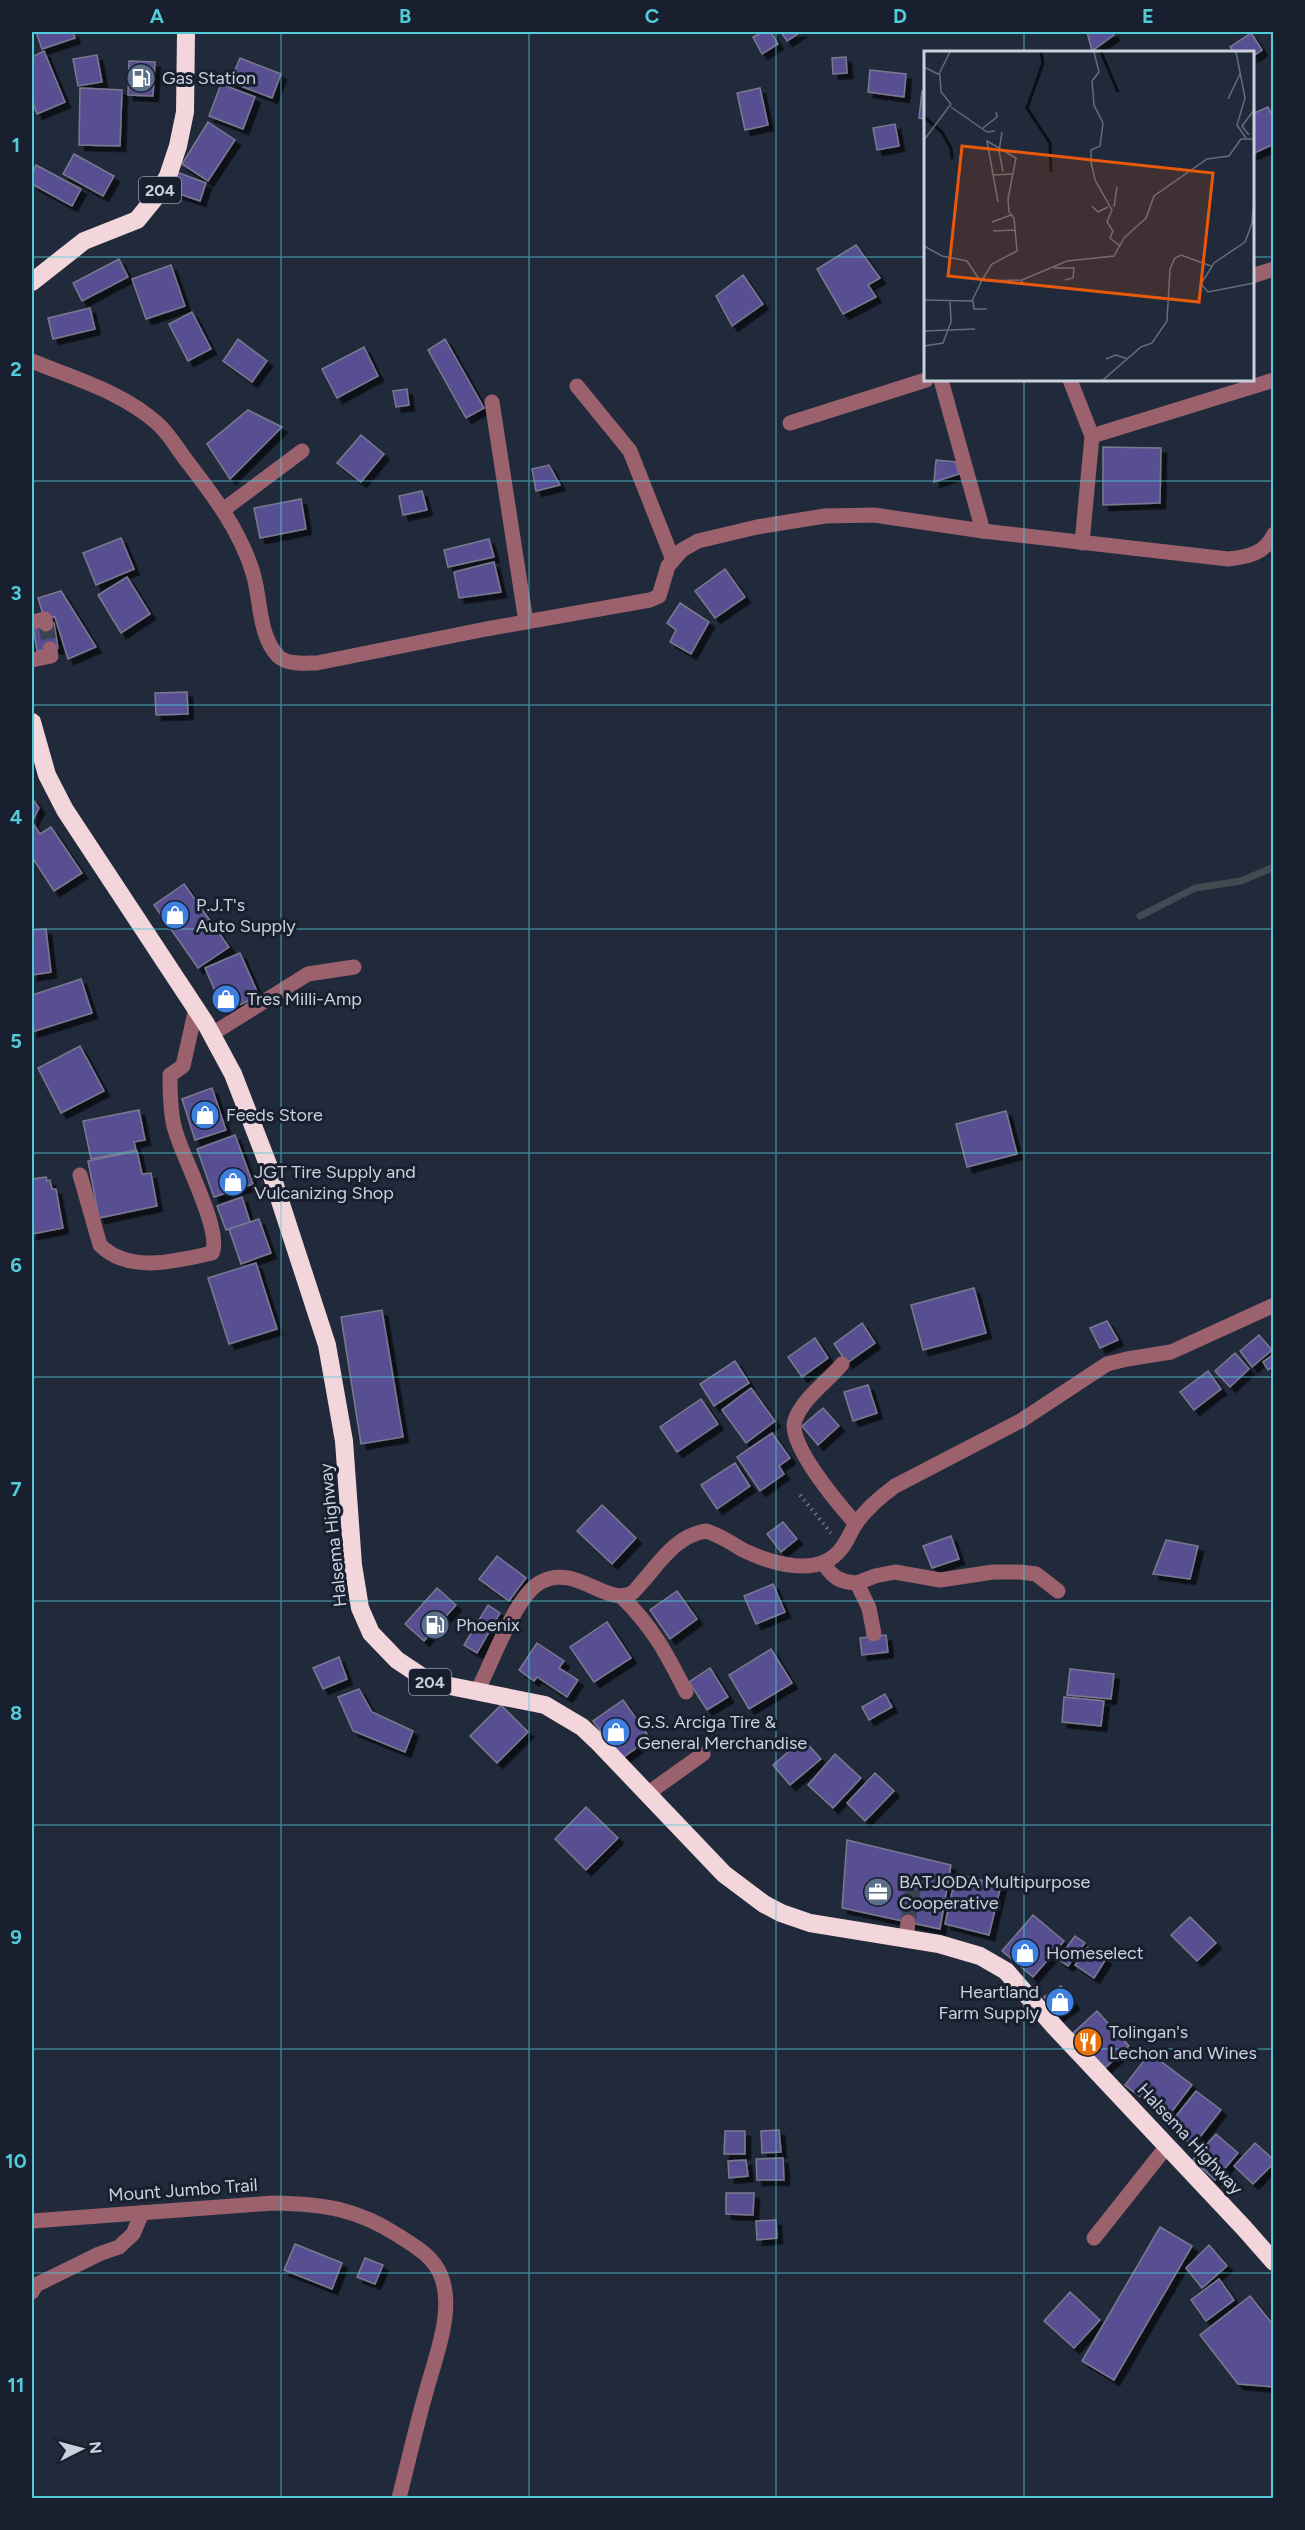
<svg xmlns="http://www.w3.org/2000/svg" width="1305" height="2530" viewBox="0 0 1305 2530" font-family="Figtree,sans-serif">
	<defs>
		<filter id="shadow"><feDropShadow dx="5.5" dy="5.5" stdDeviation="0" flood-color="#0009"/></filter>
	</defs>
	<rect width="100%" height="100%" fill="#212a3a"/>
	<g fill="none" stroke-linecap="round" stroke-linejoin="round">
		<path stroke="#404b51" stroke-width="7" d="M 1140,916 L 1195,888 L 1241,881 L 1274,867"/>
	</g>
	<g fill="#595093" stroke="#7a798f" stroke-width="1.5" filter="url(#shadow)">
		<path d="M 36,32 L 73,32 L 75,38 L 42,49 Z"/>
		<path d="M 763,32 L 771,32 L 778,44 L 762,54 L 753,37 Z"/>
		<path d="M 781,32 L 801,32 L 787,41 Z"/>
		<path d="M 1087,32 L 1113,32 L 1114,35 L 1092,51 Z"/>
		<path d="M 1251,33 L 1262,50 L 1252,57 L 1252,52 L 1234,52 L 1230,47 Z"/>
		<path d="M 44,51 L 65,102 L 37,114 L 32,100 L 32,57 Z"/>
		<path d="M 97,55 L 102,82 L 78,86 L 73,59 Z"/>
		<path d="M 846,57 L 847,73 L 833,74 L 832,58 Z"/>
		<path d="M 240,58 L 281,74 L 272,98 L 230,82 Z"/>
		<path d="M 129,61 L 155,62 L 153,96 L 128,95 Z"/>
		<path d="M 870,70 L 906,74 L 904,97 L 868,92 Z"/>
		<path d="M 221,84 L 255,97 L 243,129 L 209,116 Z"/>
		<path d="M 80,88 L 122,90 L 120,146 L 79,145 Z"/>
		<path d="M 760,88 L 768,125 L 745,130 L 737,93 Z"/>
		<path d="M 922,91 L 926,91 L 926,119 L 919,118 Z"/>
		<path d="M 1268,107 L 1274,119 L 1274,144 L 1252,154 L 1252,114 Z"/>
		<path d="M 208,122 L 235,140 L 208,181 L 182,164 Z"/>
		<path d="M 895,124 L 899,146 L 877,150 L 873,128 Z"/>
		<path d="M 74,154 L 114,176 L 103,196 L 63,174 Z"/>
		<path d="M 36,165 L 81,189 L 72,206 L 32,184 L 32,174 Z"/>
		<path d="M 174,171 L 206,183 L 200,201 L 168,190 Z"/>
		<path d="M 856,245 L 880,278 L 868,285 L 876,297 L 843,314 L 817,269 Z"/>
		<path d="M 119,259 L 128,277 L 82,301 L 73,283 Z"/>
		<path d="M 171,265 L 185,306 L 146,319 L 132,279 Z"/>
		<path d="M 743,275 L 763,304 L 732,326 L 716,296 Z"/>
		<path d="M 90,308 L 95,329 L 53,339 L 48,318 Z"/>
		<path d="M 192,312 L 211,349 L 188,361 L 169,324 Z"/>
		<path d="M 238,339 L 267,361 L 252,382 L 223,361 Z"/>
		<path d="M 445,339 L 484,408 L 466,418 L 428,350 Z"/>
		<path d="M 364,347 L 378,376 L 337,398 L 322,369 Z"/>
		<path d="M 407,389 L 409,405 L 396,407 L 393,391 Z"/>
		<path d="M 248,410 L 282,427 L 230,479 L 207,444 Z"/>
		<path d="M 361,435 L 384,454 L 361,482 L 337,463 Z"/>
		<path d="M 1103,447 L 1161,448 L 1160,503 L 1103,505 Z"/>
		<path d="M 936,460 L 956,462 L 959,474 L 934,482 Z"/>
		<path d="M 549,465 L 560,485 L 536,491 L 532,469 Z"/>
		<path d="M 422,491 L 427,510 L 403,515 L 399,496 Z"/>
		<path d="M 301,499 L 306,529 L 260,538 L 254,508 Z"/>
		<path d="M 121,538 L 134,569 L 96,585 L 83,553 Z"/>
		<path d="M 489,539 L 494,557 L 448,567 L 444,550 Z"/>
		<path d="M 494,562 L 501,592 L 459,598 L 454,572 Z"/>
		<path d="M 725,569 L 745,597 L 715,618 L 695,591 Z"/>
		<path d="M 127,577 L 150,614 L 121,633 L 98,595 Z"/>
		<path d="M 61,591 L 96,647 L 68,659 L 55,617 L 44,618 L 38,598 Z"/>
		<path d="M 680,603 L 709,622 L 691,654 L 670,642 L 676,630 L 667,623 Z"/>
		<path d="M 54,623 L 58,648 L 37,651 L 33,626 Z"/>
		<path d="M 187,692 L 188,714 L 156,715 L 155,693 Z"/>
		<path d="M 32,798 L 39,808 L 32,822 L 40,834 L 51,827 L 82,873 L 54,891 L 32,857 Z"/>
		<path d="M 184,884 L 229,947 L 198,968 L 154,905 Z"/>
		<path d="M 46,929 L 51,972 L 32,975 L 32,930 Z"/>
		<path d="M 240,953 L 259,996 L 224,1012 L 205,968 Z"/>
		<path d="M 81,979 L 92,1013 L 32,1032 L 32,995 Z"/>
		<path d="M 80,1046 L 104,1091 L 61,1113 L 38,1068 Z"/>
		<path d="M 212,1088 L 226,1130 L 195,1140 L 182,1099 Z"/>
		<path d="M 139,1110 L 145,1140 L 134,1142 L 136,1150 L 91,1159 L 83,1121 Z"/>
		<path d="M 1006,1111 L 1017,1154 L 967,1167 L 956,1124 Z"/>
		<path d="M 235,1135 L 253,1184 L 214,1197 L 197,1149 Z"/>
		<path d="M 137,1151 L 142,1174 L 151,1173 L 157,1206 L 99,1218 L 88,1161 Z"/>
		<path d="M 46,1177 L 47,1181 L 50,1180 L 52,1189 L 56,1189 L 63,1228 L 32,1234 L 32,1179 Z"/>
		<path d="M 242,1197 L 250,1222 L 226,1230 L 217,1206 Z"/>
		<path d="M 259,1219 L 271,1253 L 241,1264 L 229,1229 Z"/>
		<path d="M 256,1263 L 277,1329 L 229,1344 L 208,1278 Z"/>
		<path d="M 974,1288 L 986,1333 L 923,1350 L 911,1305 Z"/>
		<path d="M 382,1310 L 403,1437 L 361,1444 L 341,1317 Z"/>
		<path d="M 1107,1321 L 1118,1340 L 1100,1348 L 1090,1328 Z"/>
		<path d="M 862,1323 L 875,1343 L 847,1363 L 834,1344 Z"/>
		<path d="M 1259,1335 L 1272,1350 L 1252,1367 L 1240,1351 Z"/>
		<path d="M 815,1338 L 828,1358 L 802,1377 L 788,1357 Z"/>
		<path d="M 1235,1353 L 1249,1369 L 1230,1387 L 1215,1371 Z"/>
		<path d="M 1274,1354 L 1274,1366 L 1268,1370 L 1263,1362 Z"/>
		<path d="M 735,1361 L 749,1383 L 714,1406 L 700,1384 Z"/>
		<path d="M 1208,1371 L 1221,1389 L 1194,1410 L 1180,1392 Z"/>
		<path d="M 868,1385 L 877,1413 L 853,1421 L 844,1392 Z"/>
		<path d="M 751,1388 L 775,1421 L 746,1443 L 722,1410 Z"/>
		<path d="M 701,1399 L 718,1424 L 677,1452 L 660,1427 Z"/>
		<path d="M 823,1408 L 839,1426 L 818,1445 L 802,1426 Z"/>
		<path d="M 772,1433 L 790,1458 L 779,1466 L 784,1474 L 760,1491 L 737,1457 Z"/>
		<path d="M 735,1463 L 750,1486 L 717,1509 L 701,1485 Z"/>
		<path d="M 602,1505 L 636,1538 L 612,1564 L 577,1531 Z"/>
		<path d="M 783,1522 L 797,1539 L 781,1552 L 767,1534 Z"/>
		<path d="M 951,1536 L 959,1559 L 932,1568 L 923,1546 Z"/>
		<path d="M 1166,1540 L 1198,1546 L 1190,1579 L 1153,1574 Z"/>
		<path d="M 497,1556 L 526,1578 L 509,1601 L 479,1579 Z"/>
		<path d="M 773,1584 L 785,1612 L 756,1624 L 744,1596 Z"/>
		<path d="M 437,1588 L 456,1605 L 424,1641 L 405,1624 Z"/>
		<path d="M 677,1591 L 697,1619 L 670,1639 L 650,1610 Z"/>
		<path d="M 488,1605 L 500,1613 L 477,1653 L 464,1645 Z"/>
		<path d="M 607,1622 L 631,1658 L 594,1682 L 570,1647 Z"/>
		<path d="M 886,1635 L 888,1652 L 862,1655 L 860,1638 Z"/>
		<path d="M 537,1643 L 564,1661 L 559,1668 L 578,1680 L 567,1697 L 537,1677 L 534,1681 L 519,1670 Z"/>
		<path d="M 771,1649 L 792,1683 L 749,1709 L 729,1675 Z"/>
		<path d="M 339,1657 L 347,1679 L 323,1689 L 313,1668 Z"/>
		<path d="M 710,1668 L 728,1697 L 707,1710 L 689,1682 Z"/>
		<path d="M 1070,1669 L 1114,1674 L 1111,1699 L 1067,1695 Z"/>
		<path d="M 359,1689 L 372,1712 L 413,1731 L 405,1752 L 353,1731 L 338,1697 Z"/>
		<path d="M 885,1694 L 892,1707 L 869,1720 L 862,1707 Z"/>
		<path d="M 1064,1697 L 1104,1701 L 1101,1726 L 1062,1722 Z"/>
		<path d="M 623,1700 L 650,1738 L 621,1759 L 593,1721 Z"/>
		<path d="M 501,1705 L 528,1732 L 497,1763 L 470,1736 Z"/>
		<path d="M 803,1739 L 821,1759 L 790,1785 L 773,1765 Z"/>
		<path d="M 835,1754 L 861,1778 L 833,1808 L 808,1785 Z"/>
		<path d="M 875,1773 L 894,1791 L 865,1821 L 847,1803 Z"/>
		<path d="M 586,1807 L 618,1838 L 586,1870 L 555,1839 Z"/>
		<path d="M 847,1840 L 951,1865 L 940,1929 L 842,1908 Z"/>
		<path d="M 956,1874 L 1001,1885 L 989,1935 L 945,1924 Z"/>
		<path d="M 1033,1915 L 1064,1941 L 1033,1977 L 1002,1951 Z"/>
		<path d="M 1190,1917 L 1216,1943 L 1197,1961 L 1171,1935 Z"/>
		<path d="M 1075,1936 L 1085,1943 L 1068,1966 L 1058,1959 Z"/>
		<path d="M 1088,1947 L 1106,1959 L 1094,1978 L 1075,1965 Z"/>
		<path d="M 1061,1986 L 1074,2004 L 1058,2016 L 1044,1997 Z"/>
		<path d="M 1097,2011 L 1129,2046 L 1105,2068 L 1073,2033 Z"/>
		<path d="M 1150,2053 L 1192,2085 L 1167,2118 L 1125,2085 Z"/>
		<path d="M 1196,2091 L 1221,2110 L 1193,2146 L 1168,2126 Z"/>
		<path d="M 779,2130 L 781,2152 L 762,2153 L 761,2131 Z"/>
		<path d="M 725,2131 L 745,2131 L 745,2154 L 724,2154 Z"/>
		<path d="M 1216,2134 L 1238,2153 L 1215,2180 L 1193,2160 Z"/>
		<path d="M 1255,2143 L 1274,2160 L 1274,2163 L 1253,2184 L 1234,2166 Z"/>
		<path d="M 783,2158 L 784,2180 L 757,2180 L 756,2159 Z"/>
		<path d="M 746,2160 L 748,2176 L 729,2178 L 728,2161 Z"/>
		<path d="M 726,2193 L 754,2193 L 753,2215 L 726,2214 Z"/>
		<path d="M 776,2220 L 777,2238 L 757,2240 L 756,2221 Z"/>
		<path d="M 1160,2227 L 1192,2246 L 1114,2380 L 1082,2361 Z"/>
		<path d="M 295,2244 L 342,2263 L 332,2289 L 284,2270 Z"/>
		<path d="M 1209,2245 L 1227,2266 L 1202,2288 L 1186,2268 Z"/>
		<path d="M 365,2258 L 383,2265 L 375,2284 L 357,2277 Z"/>
		<path d="M 1219,2279 L 1234,2300 L 1206,2321 L 1191,2300 Z"/>
		<path d="M 1070,2292 L 1100,2320 L 1074,2348 L 1044,2321 Z"/>
		<path d="M 1250,2296 L 1274,2326 L 1274,2387 L 1238,2384 L 1200,2335 Z"/>
	</g>
	<g fill="none" stroke-linecap="round" stroke-linejoin="round">
		<g stroke="#3a4352" stroke-width="15" stroke-dasharray="15 8" stroke-linecap="butt">
			<path d="M 46,624 L 50,649"/>
			<path d="M 908,1922 L 913,1889"/>
		</g>
		<path stroke="#707785" stroke-width="4" stroke-dasharray="1.5 4.5" stroke-linecap="butt" d="M 800,1495 L 831,1533"/>
		<g stroke="#9b626e" stroke-width="15">
			<path d="M 1252,276 L 1274,269"/>
			<path d="M 32,361 C 75,379 123,392 158,424 C 169,434 177,448 186,460 C 213,495 240,530 253,573 C 261,599 258,635 278,656 C 287,665 305,663 317,663 L 486,629 L 650,600 L 659,596 L 668,566 L 682,550 L 698,541 L 757,527 L 825,516 L 874,515 L 983,531 L 1228,559 C 1247,557 1265,554 1274,534"/>
			<path d="M 941,380 L 983,531"/>
			<path d="M 1070,380 L 1092,436 L 1082,543"/>
			<path d="M 577,386 L 630,451 L 673,560"/>
			<path d="M 492,402 L 526,622"/>
			<path d="M 790,423 L 926,380"/>
			<path d="M 1092,436 L 1274,380"/>
			<path d="M 223,510 L 302,451"/>
			<path d="M 32,622 L 45,619 L 46,624"/>
			<path d="M 32,660 L 51,656 L 50,649"/>
			<path d="M 212,1034 L 308,974 L 354,967"/>
			<path d="M 80,1175 L 100,1245 C 129,1274 177,1261 212,1253 C 223,1230 180,1154 174,1126 C 170,1110 170,1092 170,1075 L 183,1066 L 196,1008"/>
			<path d="M 842,1364 C 828,1381 803,1398 795,1420 C 786,1443 840,1506 856,1524"/>
			<path d="M 824,1564 C 833,1578 840,1582 857,1583 L 869,1608 L 874,1634"/>
			<path d="M 857,1583 L 875,1576 L 895,1572 L 940,1580 L 993,1572 L 1020,1572 L 1036,1574 L 1058,1591"/>
			<path d="M 621,1596 C 652,1626 667,1654 686,1692"/>
			<path d="M 477,1691 C 492,1664 515,1595 541,1582 C 575,1563 607,1607 632,1593 C 636,1590 640,1584 644,1580 C 662,1559 678,1535 706,1531 C 720,1535 731,1543 743,1550 C 772,1564 819,1578 841,1549 C 847,1542 850,1533 855,1525 C 865,1510 880,1497 895,1486 L 1022,1420 L 1107,1364 L 1127,1359 L 1171,1352 L 1274,1305"/>
			<path d="M 647,1794 L 703,1754"/>
			<path d="M 906,1939 L 908,1922"/>
			<path d="M 32,2221 L 273,2203 C 323,2204 356,2208 399,2236 C 415,2246 434,2257 441,2276 C 455,2310 435,2358 426,2392 C 416,2427 408,2463 399,2498"/>
			<path d="M 1094,2238 L 1167,2146"/>
			<path d="M 32,2292 L 36,2285 L 99,2254 L 119,2247 L 133,2234 L 142,2213"/>
		</g>
		<g stroke="#f3d6db" stroke-width="18">
			<path d="M 32,282 L 84,241 L 137,220 L 155,198 L 168,176 L 178,146 L 185,112 L 186,32"/>
			<path d="M 32,722 L 47,775 L 65,810 L 206,1024 L 233,1074 L 269,1167 L 327,1345 L 344,1441 L 353,1565 L 360,1608 L 371,1633 L 397,1660 L 430,1682 L 545,1705 L 582,1727 L 599,1743 L 724,1874 L 764,1904 L 781,1913 L 810,1923 L 939,1944 L 980,1956 L 1006,1971 L 1054,2026 L 1244,2228 L 1274,2262"/>
		</g>
	</g>
	<path fill="none" stroke="#52cbd9" stroke-width="1.5" stroke-opacity="0.55" d="M 281,32 L 281,2498M 529,32 L 529,2498M 776,32 L 776,2498M 1024,32 L 1024,52M 32,257 L 926,257M 1252,257 L 1274,257M 1024,380 L 1024,2498M 32,481 L 1274,481M 32,705 L 1274,705M 32,929 L 1274,929M 32,1153 L 1274,1153M 32,1377 L 1274,1377M 32,1601 L 1274,1601M 32,1825 L 1274,1825M 32,2049 L 1274,2049M 32,2273 L 1274,2273"/>
	<defs>
		<g id="fuel-disc" transform="scale(1.5)"><circle r="9.5" fill="#5c6f8a" stroke="#182030"/><path d="M-5.5-6h7V0h2V4h1.3V-2.5L3-4.5l.8-.8L6-3V5H2.5V1h-1V6h-7ZM-4.2-4.7v3.2H.2V-4.7Z" fill="#fff"/></g>
		<g id="shop-disc" transform="scale(1.5)"><circle r="9.5" fill="#3f7fe0" stroke="#182030"/><path d="M-5-2.5h2.3a2.7 3.5 0 0 1 5.4 0H5L5.5 6h-11ZM-1.5-2.5h3a1.5 2.3 0 0 0-3 0Z" fill="#fff"/></g>
		<g id="office-disc" transform="scale(1.5)"><circle r="9.5" fill="#5c6f8a" stroke="#182030"/><path d="M-6-3h4V-5.5h4V-3h4V5H-6ZM-1-4.5V-3h2v-1.5ZM-6 0V1H6V0Z" fill="#fff"/></g>
		<g id="restaurant-disc" transform="scale(1.5)"><circle r="9.5" fill="#e8710a" stroke="#182030"/><path d="M-5-6h1v4h1v-4h1v4h1v-4h1v5L-1.5 .5V6h-2V.5L-5-1ZM5-6V6H3V1.5H1.5Q1.5-4 5-6Z" fill="#fff"/></g>
	</defs>
	<g fill-rule="evenodd">
		<use href="#fuel-disc" x="141" y="78"/>
		<use href="#shop-disc" x="175" y="915"/>
		<use href="#shop-disc" x="226" y="999"/>
		<use href="#shop-disc" x="205" y="1115"/>
		<use href="#shop-disc" x="233" y="1182"/>
		<use href="#fuel-disc" x="435" y="1625"/>
		<use href="#shop-disc" x="616" y="1732"/>
		<use href="#office-disc" x="878" y="1892"/>
		<use href="#shop-disc" x="1025" y="1953"/>
		<use href="#shop-disc" x="1060" y="2002"/>
		<use href="#restaurant-disc" x="1088" y="2042"/>
	</g>
	<g text-anchor="middle" dominant-baseline="central" stroke-width="6" stroke-linejoin="round" paint-order="stroke">
		<g fill="#182030" stroke="#959ca8" stroke-width="1.5">
			<rect x="139" y="177" width="42" height="26" rx="4.5"/>
			<rect x="409" y="1669" width="42" height="26" rx="4.5"/>
		</g>
		<g font-size="16" font-weight="bold" fill="#cbd1dc">
			<text x="160" y="190">204</text>
			<text x="430" y="1682">204</text>
		</g>
		<g font-size="18" fill="#cbd1dc" stroke="#182030" text-anchor="start">
			<text x="162" y="78">Gas Station</text>
			<text x="196" y="905">P.J.T's<tspan x="196" dy="21">Auto Supply</tspan></text>
			<text x="247" y="999">Tres Milli-Amp</text>
			<text x="226" y="1115">Feeds Store</text>
			<text x="254" y="1172">JGT Tire Supply and<tspan x="254" dy="21">Vulcanizing Shop</tspan></text>
			<text x="456" y="1625">Phoenix</text>
			<text x="637" y="1722">G.S. Arciga Tire &amp;<tspan x="637" dy="21">General Merchandise</tspan></text>
			<text x="899" y="1882">BATJODA Multipurpose<tspan x="899" dy="21">Cooperative</tspan></text>
			<text x="1046" y="1953">Homeselect</text>
			<text x="1039" y="1992" text-anchor="end">Heartland<tspan x="1039" dy="21">Farm Supply</tspan></text>
			<text x="1109" y="2032">Tolingan's<tspan x="1109" dy="21">Lechon and Wines</tspan></text>
		</g>
		<g font-size="18" fill="#cbd1dc" stroke="#182030">
			<text transform="translate(333 1535) rotate(-96)">Halsema Highway</text>
			<text transform="translate(1190 2139) rotate(47)">Halsema Highway</text>
			<text transform="translate(183 2190) rotate(-4)">Mount Jumbo Trail</text>
		</g>
	</g>
	<g transform="translate(924 51)">
		<rect width="330" height="330" fill="#212a3a"/>
		<path fill="none" stroke="#051115" stroke-width="3" d="M 117,1 L 119,12 L 103,57 L 126,92 L 127,121M 177,1 L 194,41M 0,66 L 18,81 L 27,97 L 28,108"/>
		<path fill="none" stroke="#656d7b" stroke-width="1.5" d="M 170,1 L 175,21 L 168,30 L 170,54 L 179,72 L 176,95 L 167,99 L 167,111 L 171,129 L 188,159 L 183,171 L 189,180 L 186,187 L 196,195M 312,1 L 321,47 L 313,74 L 322,87M 0,16 L 16,24 L 17,41 L 27,53 L 0,89M 15,23 L 26,1M 304,48 L 316,23M 27,56 L 63,81 L 71,80M 59,77 L 73,66 L 72,61M 78,81 L 75,100 L 79,121M 325,84 L 318,75 L 330,59M 69,124 L 89,123M 168,155 L 174,161 L 184,156M 190,156 L 193,136M 330,167 L 321,191 L 290,212 L 277,233 L 284,241 L 330,232M 68,171 L 87,164M 328,171 L 330,149M 69,180 L 91,179M 0,195 L 18,205 L 43,210 L 55,228 L 63,230 L 98,229 L 143,210 L 190,205 L 200,187 L 222,167 L 230,145 L 283,108 L 305,105 L 317,88 L 330,88M 130,217 L 150,217 L 149,227 L 141,229M 58,229 L 68,213 L 93,200 L 90,167 L 85,161 L 84,148 L 92,107 L 63,90 L 74,151M 97,230 L 103,234 L 115,234M 0,249 L 48,250 L 58,229M 49,250 L 50,258 L 63,258M 0,280 L 51,278M 0,295 L 19,292 L 27,271 L 26,250M 182,308 L 192,304 L 204,308M 179,329 L 217,296 L 228,292 L 243,270 L 246,218 L 251,207 L 257,204 L 287,215"/>
		<path fill="#e8590c" fill-opacity="0.15" stroke="#e8590c" stroke-width="3" d="M 38,95 L 289,122 L 275,251 L 24,225 Z"/>
		<rect width="330" height="330" fill="none" stroke="#cbd1dc" stroke-width="3"/>
	</g>
	<rect width="1305" height="2530" fill="none" stroke="#182030" stroke-width="66"/>
	<g transform="translate(81 2449) rotate(84)" stroke="#182030" stroke-width="4.5" paint-order="stroke">
	<path d="M0-4.5L10 22L0 15L-10 22Z" fill="#cbd1dc"/>
	<text y="-9" font-size="16" font-weight="bold" text-anchor="middle" fill="#cbd1dc">N</text>
	</g>
	<rect x="33" y="33" width="1239" height="2464" fill="none" stroke="#52cbd9" stroke-width="2"/>
	<g font-size="20" text-anchor="middle" font-weight="bold" fill="#52cbd9">
		<text x="157" y="23">A</text>
		<text x="405" y="23">B</text>
		<text x="652" y="23">C</text>
		<text x="900" y="23">D</text>
		<text x="1148" y="23">E</text>
		<text x="16" y="152">1</text>
		<text x="16" y="376">2</text>
		<text x="16" y="600">3</text>
		<text x="16" y="824">4</text>
		<text x="16" y="1048">5</text>
		<text x="16" y="1272">6</text>
		<text x="16" y="1496">7</text>
		<text x="16" y="1720">8</text>
		<text x="16" y="1944">9</text>
		<text x="16" y="2168">10</text>
		<text x="16" y="2392">11</text>
	</g>
</svg>
